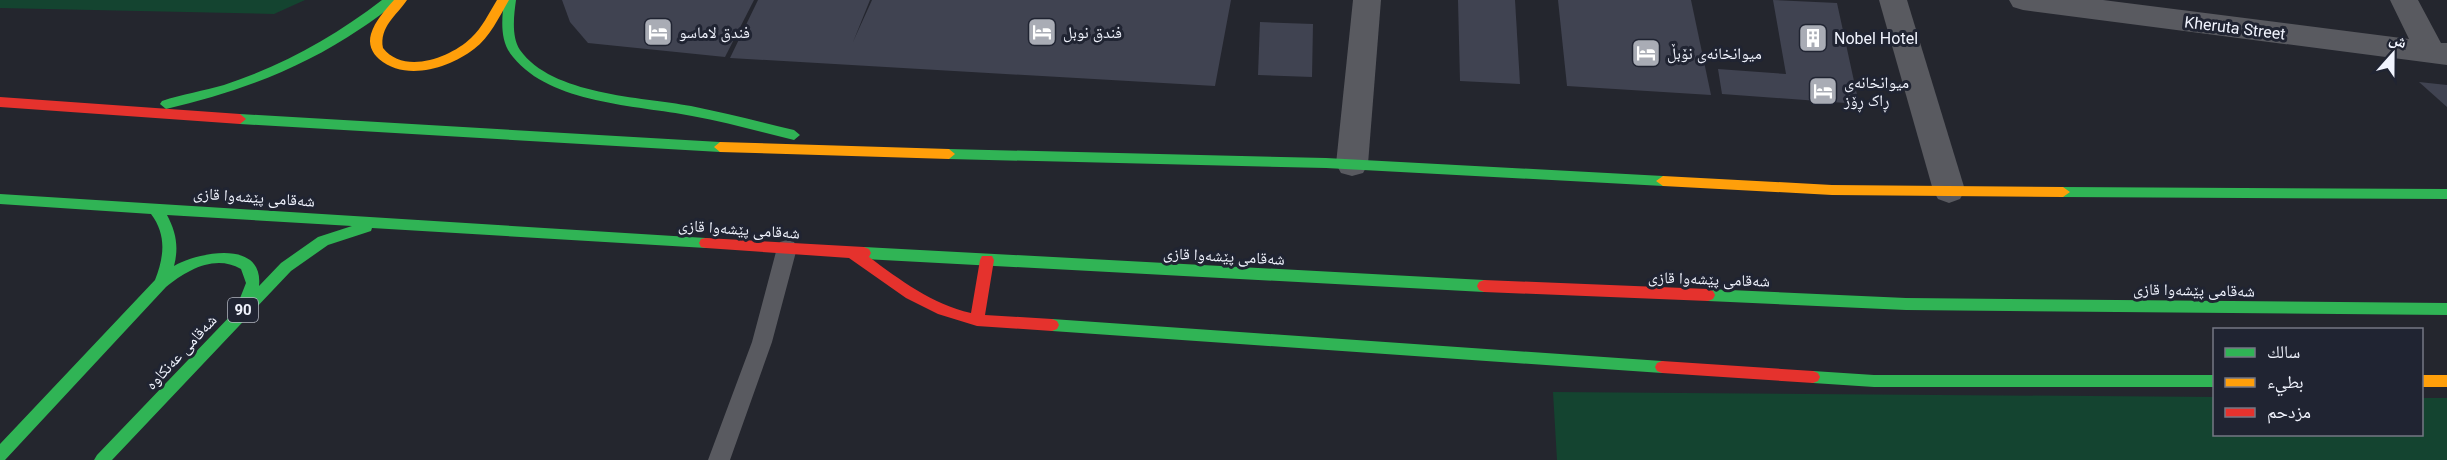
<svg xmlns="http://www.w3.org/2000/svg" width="2447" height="460" viewBox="0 0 2447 460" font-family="Roboto,'Noto Naskh Arabic',sans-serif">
	<rect width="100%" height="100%" fill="#24262e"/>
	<g fill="#144430">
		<path d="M 0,0 L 305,0 L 274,14 L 0,8 Z"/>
		<path d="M 1553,392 L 2214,397 L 2214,434 L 2422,434 L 2422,398 L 2447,398 L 2447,460 L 1557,460 Z"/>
	</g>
	<g fill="#404351">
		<path d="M 562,0 L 754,0 L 725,57 L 588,43 L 570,22 Z"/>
		<path d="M 758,0 L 870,0 L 853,42 L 872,0 L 1231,0 L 1215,86 L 730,58 Z"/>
		<path d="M 1458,0 L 1515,0 L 1520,84 L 1460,81 Z"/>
		<path d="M 1558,0 L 1691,0 L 1711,95 L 1567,86 Z"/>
		<path d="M 1773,0 L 1837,3 L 1859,104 L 1722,94 L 1718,69 L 1786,74 Z"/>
		<path d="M 1260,22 L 1313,24 L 1312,77 L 1258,75 Z"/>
		<path d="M 2419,82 L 2447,85 L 2447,107 Z"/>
	</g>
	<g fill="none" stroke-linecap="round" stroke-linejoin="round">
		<path fill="#595a60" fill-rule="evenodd" d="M 787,240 L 794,242 L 797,248 L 772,342 L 730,460 L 708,460 L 752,342 L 777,248 L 780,242 Z"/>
		<g fill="#595a60" fill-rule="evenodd">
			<path d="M 1353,0 L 1381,0 L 1368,164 L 1363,173 L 1352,176 L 1341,173 L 1336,164 Z"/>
			<path d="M 1879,0 L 1907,0 L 1965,190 L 1960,199 L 1949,203 L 1938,199 L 1933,190 Z"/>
			<path d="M 2009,0 L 2103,0 L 2409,39 L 2390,0 L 2418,0 L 2441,43 L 2447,43 L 2447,65 L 2023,10 L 2013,7 Z"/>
		</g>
		<g fill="#30b455" fill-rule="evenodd">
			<path d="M 382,0 L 396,0 C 387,11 372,21 360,29 C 301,69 236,93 166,109 L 160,104 L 162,101 C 182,94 204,91 224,85 C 282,66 334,37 382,0 Z"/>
			<path d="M 504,0 L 516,0 C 514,15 511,36 520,50 C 552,95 641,97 691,106 C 726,113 760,122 794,130 L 800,135 L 794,140 C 760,132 726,122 692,116 C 636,105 551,104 513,57 C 499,41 502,19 504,0 Z"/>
			<path d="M 240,114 L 720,142 L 726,147 L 720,152 L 240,124 L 234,119 Z"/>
			<path d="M 949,149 L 1326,158 L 1663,176 L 1670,181 L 1663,186 L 1326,168 L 949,159 L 943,154 Z"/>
			<path d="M 2063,187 L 2447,189 L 2447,199 L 2063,197 L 2056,192 Z"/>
			<path d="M 0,194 L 706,238 L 711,239 L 713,243 L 711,247 L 706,248 L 372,228 L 371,231 L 328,245 L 291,271 L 112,460 L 94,460 L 97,455 L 235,311 L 246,283 L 241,269 C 215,254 187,270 166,287 L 5,460 L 0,460 L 0,444 L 155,280 C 164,257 167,235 151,214 L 0,204 ZM 167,215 L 352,226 L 318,237 L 281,263 L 259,286 C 264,239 198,252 174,266 C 179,247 176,232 167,215 Z"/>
			<path d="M 864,247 L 1484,280 L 1489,282 L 1491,286 L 1489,290 L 1484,292 L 864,259 L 859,257 L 857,253 L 859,249 Z"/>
			<path d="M 1708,289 L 1906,298 L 2447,303 L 2447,315 L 1906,310 L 1708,301 L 1703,299 L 1701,295 L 1703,291 Z"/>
			<path d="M 1052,319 L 1662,361 L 1667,363 L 1669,367 L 1667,371 L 1662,373 L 1052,331 L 1047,329 L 1045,325 L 1047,321 Z"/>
			<path d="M 1813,371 L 1874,375 L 2214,375 L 2214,387 L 1874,387 L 1813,383 L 1808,381 L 1806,377 L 1808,373 Z"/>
		</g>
		<g fill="#ff9f0a" fill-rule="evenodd">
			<path d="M 394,0 L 407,0 C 397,15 379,27 383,48 C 404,75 450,58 471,38 C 482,28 489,13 497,0 L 509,0 C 499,17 490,37 474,49 C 449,68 406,82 379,59 C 372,53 368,44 371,34 C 375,21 385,10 394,0 Z"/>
			<path d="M 720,142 L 949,149 L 955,154 L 949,159 L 720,152 L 714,147 Z"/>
			<path d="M 1663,176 L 1832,185 L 2063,187 L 2070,192 L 2063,197 L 1832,195 L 1663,186 L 1656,181 Z"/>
			<rect x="2422" y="375" width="25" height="12"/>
		</g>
		<g fill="#e5322d" fill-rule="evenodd">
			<path d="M 0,97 L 240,114 L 246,119 L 240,124 L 0,107 Z"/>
			<path d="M 706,238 L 864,247 L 869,249 L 871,253 L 869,257 C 900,280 932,304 971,313 L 980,260 L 982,256 L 992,256 L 994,260 L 985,315 L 1052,319 L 1057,321 L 1059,325 L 1057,329 L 1052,331 L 977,326 L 938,314 L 906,298 L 849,258 L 706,248 L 701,247 L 699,243 L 701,239 Z"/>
			<path d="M 1484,280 L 1708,289 L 1713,291 L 1715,295 L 1713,299 L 1708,301 L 1484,292 L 1479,290 L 1477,286 L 1479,282 Z"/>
			<path d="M 1662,361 L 1813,371 L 1818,373 L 1820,377 L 1818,381 L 1813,383 L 1662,373 L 1657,371 L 1655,367 L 1657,363 Z"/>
		</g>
	</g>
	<defs>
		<g id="hotel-square" transform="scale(1.5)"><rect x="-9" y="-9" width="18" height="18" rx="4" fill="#a9acb5" stroke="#202432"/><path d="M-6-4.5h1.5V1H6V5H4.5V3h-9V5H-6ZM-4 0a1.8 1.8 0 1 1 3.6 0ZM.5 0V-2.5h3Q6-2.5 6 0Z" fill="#fff"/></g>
		<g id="building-square" transform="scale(1.5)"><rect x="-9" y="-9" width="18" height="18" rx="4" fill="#a9acb5" stroke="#202432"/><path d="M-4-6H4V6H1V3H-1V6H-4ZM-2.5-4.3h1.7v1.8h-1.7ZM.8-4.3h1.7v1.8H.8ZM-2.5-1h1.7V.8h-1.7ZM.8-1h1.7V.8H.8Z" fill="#fff"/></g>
	</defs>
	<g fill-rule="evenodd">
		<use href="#hotel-square" x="658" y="32"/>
		<use href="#hotel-square" x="1042" y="32"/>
		<use href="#building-square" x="1813" y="38"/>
		<use href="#hotel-square" x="1646" y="53"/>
		<use href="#hotel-square" x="1823" y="91"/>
	</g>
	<g text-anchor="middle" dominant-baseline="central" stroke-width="6" stroke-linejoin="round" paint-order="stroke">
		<rect fill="#202432" stroke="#b2b6c1" stroke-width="1.5" x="228" y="298" width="30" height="24" rx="4.5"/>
		<g font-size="15" font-weight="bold" fill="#f1f4fe">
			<text x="243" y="310">90</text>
		</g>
		<g font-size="16" fill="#f1f4fe" stroke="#202432">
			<text transform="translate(2235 28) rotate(7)">Kheruta Street</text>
			<text transform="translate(254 197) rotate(4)">شەقامی پێشەوا قازی</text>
			<text transform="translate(739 229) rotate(4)">شەقامی پێشەوا قازی</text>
			<text transform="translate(1224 256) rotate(3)">شەقامی پێشەوا قازی</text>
			<text transform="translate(1709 279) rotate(2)">شەقامی پێشەوا قازی</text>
			<text transform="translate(2194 290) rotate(1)">شەقامی پێشەوا قازی</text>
			<text transform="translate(181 352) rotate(-47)">شەقامی عەنکاوە</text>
		</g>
		<g font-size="16" fill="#f1f4fe" stroke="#202432" text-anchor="start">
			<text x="679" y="32">فندق لاماسو</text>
			<text x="1063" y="32">فندق نوبل</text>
			<text x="1834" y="38">Nobel Hotel</text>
			<text x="1667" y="53">میوانخانەی نۆبڵ</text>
			<text x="1844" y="82">میوانخانەی<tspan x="1844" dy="18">ڕاک ڕۆز</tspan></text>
		</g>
	</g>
	<rect x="2213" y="328" width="210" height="108" fill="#202432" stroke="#747784" stroke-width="1.5"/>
	<rect x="2225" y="348" width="30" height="9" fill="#30b455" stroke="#747784" stroke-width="1.5"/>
	<text x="2267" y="358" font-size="18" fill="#f1f4fe">سالك</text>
	<rect x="2225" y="378" width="30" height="9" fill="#ff9f0a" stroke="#747784" stroke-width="1.5"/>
	<text x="2267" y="388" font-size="18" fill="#f1f4fe">بطيء</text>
	<rect x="2225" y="408" width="30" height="9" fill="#e5322d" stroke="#747784" stroke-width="1.5"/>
	<text x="2267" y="418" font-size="18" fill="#f1f4fe">مزدحم</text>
	<g transform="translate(2393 54) rotate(21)" stroke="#202432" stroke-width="4.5" paint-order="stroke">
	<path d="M0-4.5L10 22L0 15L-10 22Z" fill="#f1f4fe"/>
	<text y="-9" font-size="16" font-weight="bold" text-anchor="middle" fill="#f1f4fe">ش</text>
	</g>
</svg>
